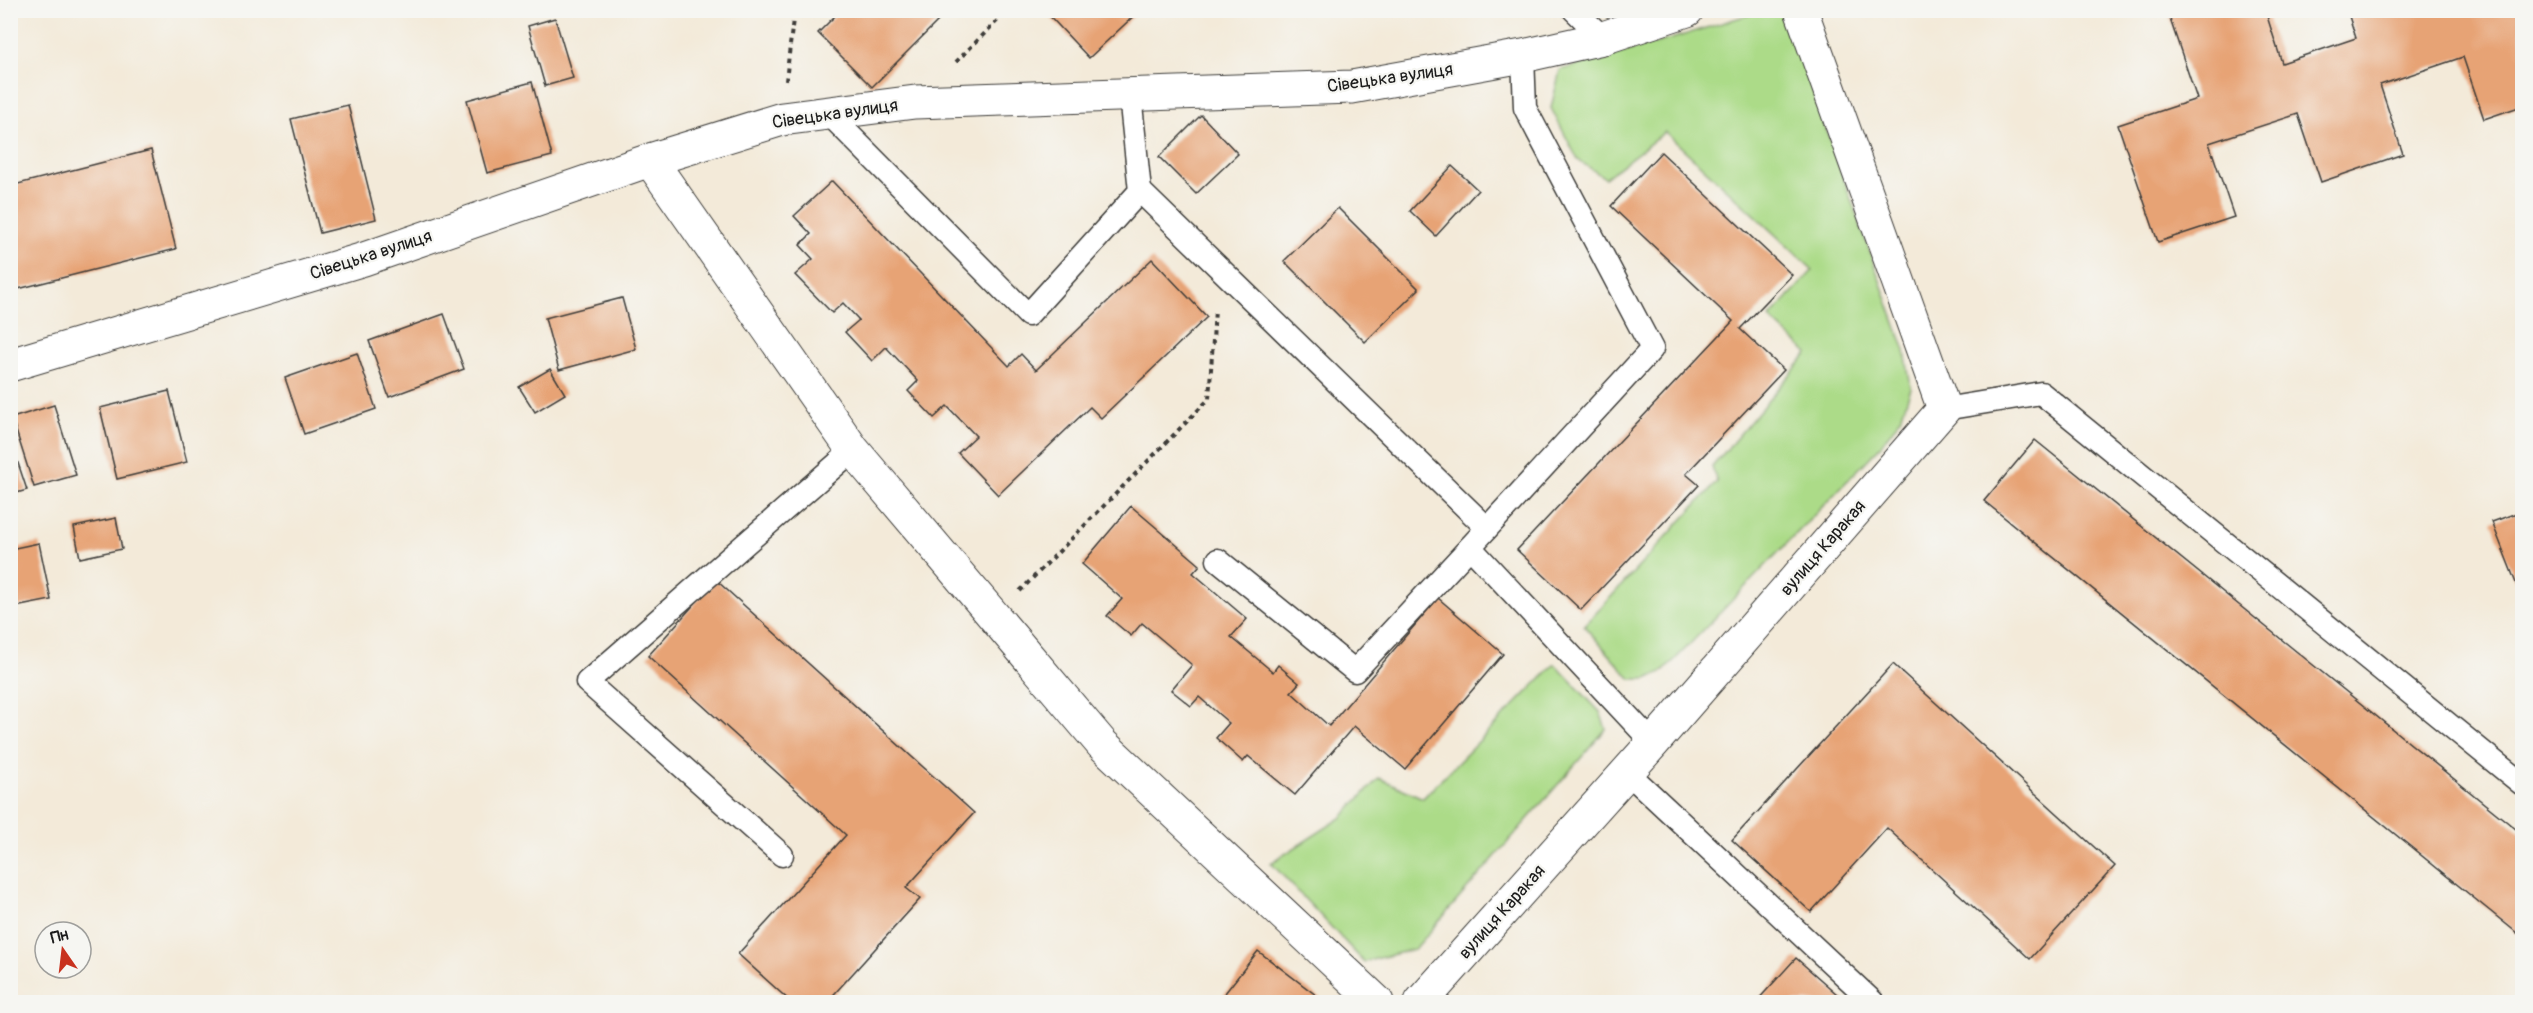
<svg xmlns="http://www.w3.org/2000/svg" width="2533" height="1013" viewBox="0 0 2533 1013" font-family="Pangolin,sans-serif">
	<rect width="100%" height="100%" fill="#f6f6f2"/>
	<filter id="ink" filterUnits="userSpaceOnUse"><feTurbulence type="fractalNoise" baseFrequency=".0167" numOctaves="2"/><feDisplacementMap in="SourceGraphic" scale="12" xChannelSelector="R" yChannelSelector="G"/><feConvolveMatrix kernelMatrix="1 2 1 2 8 2 1 2 1" color-interpolation-filters="sRGB"/></filter>
	<filter id="wash" filterUnits="userSpaceOnUse"><feTurbulence type="fractalNoise" baseFrequency=".008" numOctaves="4" result="noise"/><feDisplacementMap in="SourceGraphic" scale="24" xChannelSelector="R" yChannelSelector="G"/><feGaussianBlur stdDeviation="1.35" result="paint"/><feColorMatrix in="noise" values="0 0 0 0 0 0 0 0 0 0 0 0 0 0 0 0 0 1.4 0 .05"/><feComposite in="paint" operator="in"/></filter>
	<g filter="url(#wash)">
		<rect width="100%" height="100%" fill="#f3ead9"/>
		<g fill="#acdb88" stroke="#647c52" stroke-width="1.5">
			<path d="M 1760,11 L 1784,11 L 1905,351 L 1911,388 L 1901,418 L 1878,449 L 1664,671 L 1647,679 L 1631,679 L 1584,626 L 1717,482 L 1712,467 L 1808,353 L 1769,318 L 1813,270 L 1665,132 L 1605,178 L 1578,160 L 1551,108 L 1560,70 L 1671,39 Z"/>
			<path d="M 1555,664 L 1600,712 L 1606,729 L 1415,949 L 1364,962 L 1271,863 L 1341,818 L 1379,778 L 1423,798 Z"/>
		</g>
		<g id="blocks">
			<g fill="#e7a374">
				<path d="M 841,10 L 949,10 L 872,87 L 818,33 Z"/>
				<path d="M 1044,10 L 1140,10 L 1089,58 Z"/>
				<path d="M 2187,10 L 2265,10 L 2282,63 L 2356,38 L 2347,10 L 2522,10 L 2522,106 L 2484,119 L 2463,57 L 2380,85 L 2403,154 L 2321,182 L 2298,114 L 2209,143 L 2234,217 L 2158,242 L 2118,125 L 2197,99 L 2169,16 Z"/>
				<path d="M 555,18 L 573,78 L 545,86 L 528,26 Z"/>
				<path d="M 532,82 L 552,156 L 487,173 L 467,100 Z"/>
				<path d="M 348,105 L 376,219 L 320,233 L 291,119 Z"/>
				<path d="M 1201,115 L 1238,154 L 1196,194 L 1159,157 Z"/>
				<path d="M 151,150 L 176,249 L 10,291 L 10,186 Z"/>
				<path d="M 1661,152 L 1792,275 L 1740,329 L 1784,370 L 1686,474 L 1699,485 L 1581,610 L 1517,550 L 1733,321 L 1611,206 Z"/>
				<path d="M 1452,166 L 1478,190 L 1436,236 L 1410,211 Z"/>
				<path d="M 832,181 L 1009,366 L 1021,354 L 1036,370 L 1152,259 L 1207,317 L 1101,418 L 1090,407 L 998,495 L 958,453 L 976,436 L 947,406 L 934,418 L 908,391 L 918,381 L 886,347 L 872,361 L 845,332 L 859,320 L 843,303 L 832,313 L 795,275 L 813,259 L 800,245 L 811,234 L 794,216 Z"/>
				<path d="M 1338,208 L 1419,289 L 1365,342 L 1284,261 Z"/>
				<path d="M 622,298 L 636,349 L 559,370 L 545,318 Z"/>
				<path d="M 444,314 L 464,369 L 389,397 L 369,341 Z"/>
				<path d="M 357,353 L 376,409 L 304,434 L 285,378 Z"/>
				<path d="M 550,369 L 565,394 L 535,412 L 519,387 Z"/>
				<path d="M 169,391 L 187,462 L 117,479 L 100,408 Z"/>
				<path d="M 54,405 L 76,475 L 34,487 L 12,418 Z"/>
				<path d="M 2035,440 L 2522,834 L 2522,937 L 1984,501 Z"/>
				<path d="M 11,442 L 27,490 L 10,495 L 10,443 Z"/>
				<path d="M 1131,506 L 1200,565 L 1193,573 L 1247,619 L 1231,637 L 1273,672 L 1278,665 L 1299,683 L 1291,692 L 1329,726 L 1438,598 L 1503,654 L 1405,769 L 1354,726 L 1295,795 L 1248,756 L 1243,762 L 1216,738 L 1229,723 L 1199,697 L 1191,706 L 1171,690 L 1192,665 L 1142,623 L 1131,636 L 1107,616 L 1122,599 L 1082,564 Z"/>
				<path d="M 2522,511 L 2522,595 L 2521,596 L 2492,522 Z"/>
				<path d="M 116,518 L 122,549 L 80,558 L 74,527 Z"/>
				<path d="M 39,543 L 51,600 L 10,608 L 10,549 Z"/>
				<path d="M 716,580 L 974,813 L 906,888 L 920,899 L 827,1002 L 791,1002 L 738,954 L 846,835 L 648,656 Z"/>
				<path d="M 1893,664 L 2115,866 L 2030,959 L 1887,828 L 1811,912 L 1732,840 Z"/>
				<path d="M 1258,951 L 1325,1002 L 1218,1002 Z"/>
				<path d="M 1796,958 L 1846,1002 L 1756,1002 Z"/>
			</g>
		</g>
	</g>
	<g filter="url(#ink)">
		<use href="#blocks" fill-opacity="0" stroke="#3c3b38" stroke-width="1.5"/>
		<g fill="none" stroke-linecap="round" stroke-linejoin="round">
			<g stroke="#3c3b38" stroke-width="25">
				<g id="service">
					<path d="M 1574,10 L 1603,38"/>
					<path d="M 829,114 L 1028,315 L 1140,191 L 1130,95"/>
					<path d="M 1140,191 L 1487,528"/>
					<path d="M 1944,409 L 2041,393 L 2522,784"/>
					<path d="M 1470,547 L 1652,349 L 1525,108 L 1523,56"/>
					<path d="M 1218,560 L 1355,671 L 1470,547 L 1653,743"/>
					<path d="M 1627,772 L 1873,1002"/>
					<path d="M 782,855 L 587,682 L 853,450"/>
				</g>
			</g>
			<g stroke="#3c3b38" stroke-width="35">
				<g id="minor">
					<path d="M 650,160 L 853,450 L 1102,744 L 1377,1002"/>
					<path d="M 10,365 L 364,259 L 650,160 L 782,119 L 915,102 L 1352,87 L 1523,56 L 1603,38 L 1687,10"/>
					<path d="M 1421,1002 L 1653,743 L 1944,409 L 1801,10"/>
				</g>
			</g>
			<g stroke="#3c3b38" stroke-width="4" stroke-dasharray="4.5 4.5" stroke-linecap="butt">
				<path d="M 956,62 L 1008,10"/>
				<path d="M 786,81 L 794,10"/>
				<path d="M 1020,591 L 1209,399 L 1215,310"/>
			</g>
			<use href="#service" stroke="#fff" stroke-width="22"/>
			<use href="#minor" stroke="#fff" stroke-width="33"/>
		</g>
	</g>
	<g text-anchor="middle" dominant-baseline="central" stroke-width="4.5" stroke-linejoin="round" paint-order="stroke">
		<g font-size="18" fill="#1c1c1c" stroke="#f6f6f2">
			<text transform="translate(1390 78) rotate(-8)">Сівецька вулиця</text>
			<text transform="translate(835 114) rotate(-8)">Сівецька вулиця</text>
			<text transform="translate(371 255) rotate(-18)">Сівецька вулиця</text>
			<text transform="translate(1823 548) rotate(-49)">вулиця Каракая</text>
			<text transform="translate(1502 912) rotate(-48)">вулиця Каракая</text>
		</g>
	</g>
	<rect width="2533" height="1013" fill="none" stroke="#f6f6f2" stroke-width="36"/>
	<g transform="translate(63 950) rotate(346)"><circle r="28" fill="#f6f6f2" stroke="#9f9f9c" stroke-width="1.5"/>
	<path d="M0-4.5L10 22L0 15L-10 22Z" fill="#c8321e"/>
	<text y="-9" font-size="16" font-weight="bold" text-anchor="middle" fill="#1c1c1c">Пн</text>
	</g>
</svg>
